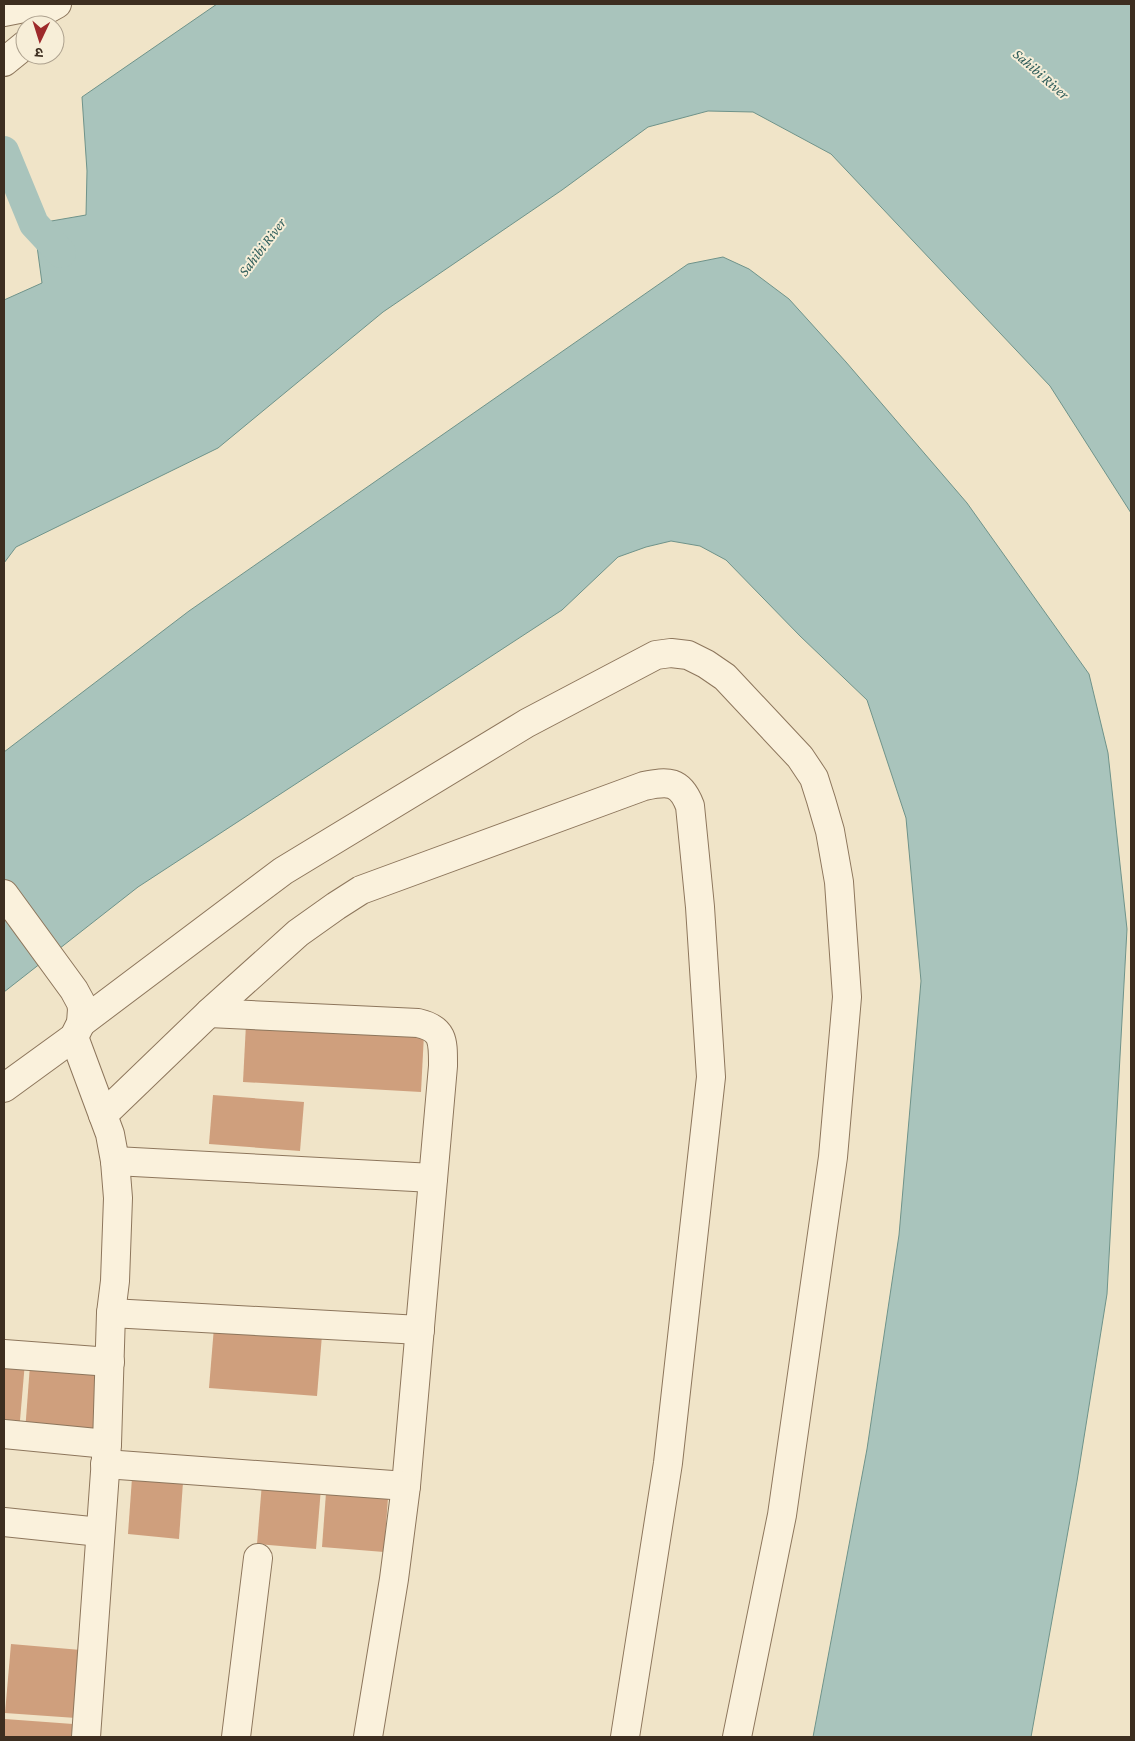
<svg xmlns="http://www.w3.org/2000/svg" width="1135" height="1741" viewBox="0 0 1135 1741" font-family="'Crimson Pro','Noto Sans Devanagari',serif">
	<rect width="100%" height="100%" fill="#f0e4c8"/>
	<g fill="#a9c4bc" stroke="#6f938a">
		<path d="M 217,4 L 1131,4 L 1131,513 L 1050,386 L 831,154 L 753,112 L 708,111 L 648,127 L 562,190 L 383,312 L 218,448 L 16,547 L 4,563 L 4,300 L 42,283 L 34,224 L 86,215 L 87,171 L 82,97 Z"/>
		<path d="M 723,257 L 749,269 L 789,299 L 846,362 L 967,503 L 1089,674 L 1108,753 L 1127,929 L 1107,1294 L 1077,1481 L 1031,1737 L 813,1737 L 867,1449 L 899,1235 L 921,981 L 906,818 L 867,700 L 800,636 L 726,560 L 700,546 L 671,541 L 646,547 L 618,557 L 562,610 L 138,887 L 4,992 L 4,752 L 189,611 L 688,264 Z"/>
	</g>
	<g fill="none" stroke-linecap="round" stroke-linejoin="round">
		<path stroke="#a9c4bc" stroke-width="30" d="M 4,151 L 34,224 L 61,253"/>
	</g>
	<g fill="#cf9f7d">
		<path d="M 246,1024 L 424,1034 L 421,1092 L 243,1082 Z"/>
		<path d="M 213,1095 L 304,1102 L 300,1151 L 209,1144 Z"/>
		<path d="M 214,1327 L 322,1335 L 317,1396 L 209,1388 Z"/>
		<path d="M 4,1360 L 25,1362 L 19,1432 L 4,1431 Z"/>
		<path d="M 30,1365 L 103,1370 L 98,1438 L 25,1432 Z"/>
		<path d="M 132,1478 L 183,1482 L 179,1539 L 128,1534 Z"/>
		<path d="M 262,1483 L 321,1488 L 316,1549 L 257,1544 Z"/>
		<path d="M 326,1493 L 388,1498 L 384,1552 L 322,1547 Z"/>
		<path d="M 11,1644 L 81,1650 L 76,1718 L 5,1713 Z"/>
		<path d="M 5,1719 L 73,1724 L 71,1737 L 4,1737 Z"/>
	</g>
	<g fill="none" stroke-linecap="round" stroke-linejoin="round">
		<g stroke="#8d765c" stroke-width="30">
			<g id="minor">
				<path d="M 4,12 L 24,8 L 48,9 L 57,4"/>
				<path d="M 4,62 L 25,45"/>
				<path d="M 4,894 L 74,990 L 81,1003 L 82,1009 L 81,1023 L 74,1037 L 4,1088"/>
				<path d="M 209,1013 L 418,1023 C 444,1029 443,1041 443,1066 L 406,1486 L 394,1579 L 368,1737"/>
				<path d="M 81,1023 L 283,871 L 527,723 L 656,655 L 671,653 L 688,655 L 706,664 L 725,677 L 800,757 L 814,778 L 821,800 L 830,831 L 839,882 L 847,997 L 833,1157 L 782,1515 L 737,1737"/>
				<path d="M 74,1037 L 110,1134 L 115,1161 L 118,1198 L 115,1281 L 111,1313 L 107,1444 L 86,1737"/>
				<path d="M 103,1115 L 209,1013 L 298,933 L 336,906 L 361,890 L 644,786 C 668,781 680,780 690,806 L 700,907 L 711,1077 L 668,1463 L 625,1737"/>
				<path d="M 115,1161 L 433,1178"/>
				<path d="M 111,1313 L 420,1330"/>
				<path d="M 4,1354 L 110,1362"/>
				<path d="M 4,1434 L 107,1444"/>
				<path d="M 105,1464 L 406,1486"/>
				<path d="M 4,1522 L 100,1532"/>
				<path d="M 236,1737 L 258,1558"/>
			</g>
		</g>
		<use href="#minor" stroke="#faf1dc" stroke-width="28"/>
	</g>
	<g text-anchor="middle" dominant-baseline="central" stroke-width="4" stroke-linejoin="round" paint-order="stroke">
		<g font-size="15" font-style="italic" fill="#2f5d5a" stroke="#f7eed8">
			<text transform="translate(1041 74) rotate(41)">Sahibi River</text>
			<text transform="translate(262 247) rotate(-53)">Sahibi River</text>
		</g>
	</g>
	<rect width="1135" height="1741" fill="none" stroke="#3d2e20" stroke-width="10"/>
	<g transform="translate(40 40) rotate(184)"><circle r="24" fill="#f7eed8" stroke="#ada18e"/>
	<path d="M0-4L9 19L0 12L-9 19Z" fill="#9e2a2b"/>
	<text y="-8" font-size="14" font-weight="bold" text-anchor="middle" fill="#3d2e20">उ</text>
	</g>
</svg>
